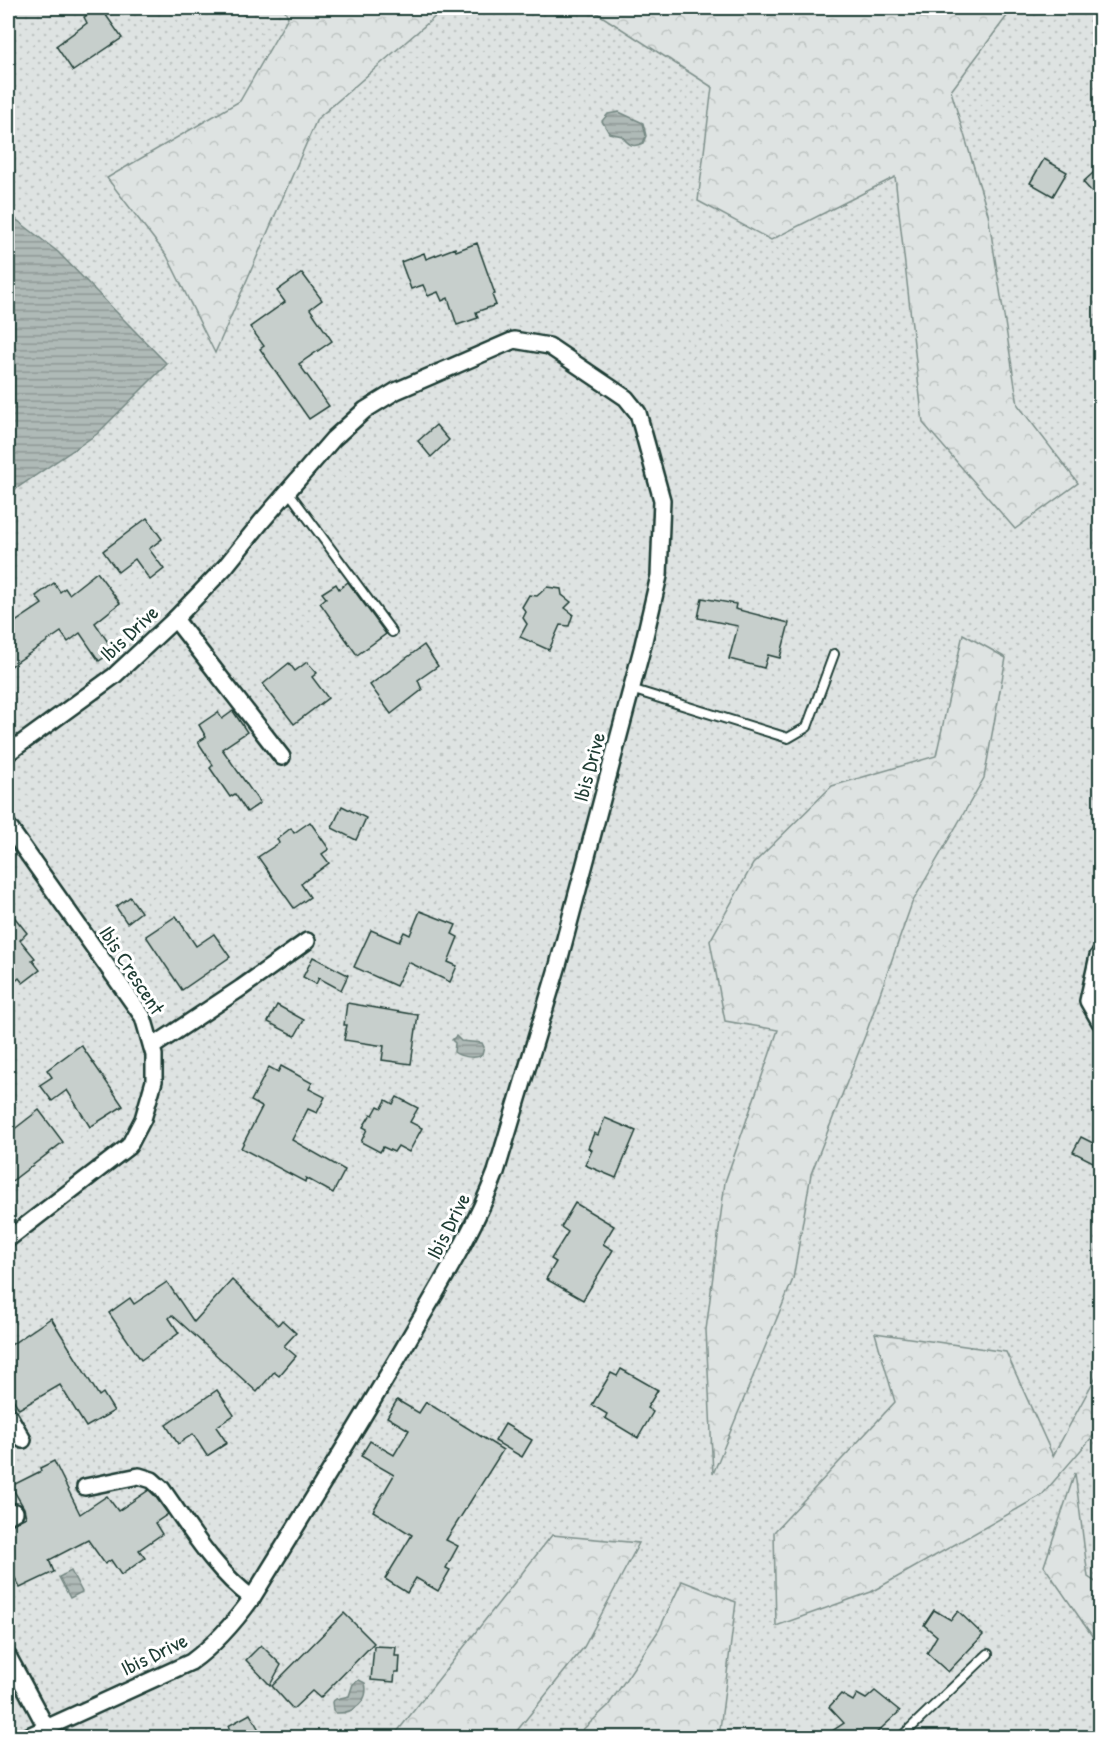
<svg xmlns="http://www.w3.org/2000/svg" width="1108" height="1745" viewBox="0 0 1108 1745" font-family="'Patrick Hand',sans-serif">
	<defs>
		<pattern id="grass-dots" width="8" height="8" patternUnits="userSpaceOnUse" patternTransform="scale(1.5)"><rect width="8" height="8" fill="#dee3e2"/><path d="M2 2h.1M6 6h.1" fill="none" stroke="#bec4c2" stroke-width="1.8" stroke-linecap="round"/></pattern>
		<pattern id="forest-crowns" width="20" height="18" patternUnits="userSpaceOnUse" patternTransform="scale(1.5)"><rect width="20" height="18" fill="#dee3e2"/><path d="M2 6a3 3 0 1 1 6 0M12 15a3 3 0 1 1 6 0" fill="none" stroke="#bec4c2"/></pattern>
		<pattern id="water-rules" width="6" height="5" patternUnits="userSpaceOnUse" patternTransform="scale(1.5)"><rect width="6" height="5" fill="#afbab7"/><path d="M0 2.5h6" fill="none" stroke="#8e9896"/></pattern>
	</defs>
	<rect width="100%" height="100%" fill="#fff"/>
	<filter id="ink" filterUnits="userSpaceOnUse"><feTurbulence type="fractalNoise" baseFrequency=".0167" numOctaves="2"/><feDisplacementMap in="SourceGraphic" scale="12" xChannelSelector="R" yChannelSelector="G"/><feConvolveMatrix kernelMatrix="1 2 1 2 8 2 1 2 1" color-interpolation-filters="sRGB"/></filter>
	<g filter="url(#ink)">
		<rect fill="url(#grass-dots)" stroke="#7e908b" stroke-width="1.5" x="8" y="8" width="1092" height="1729"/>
		<g fill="url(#forest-crowns)" stroke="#7e908b" stroke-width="1.5">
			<path d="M 284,8 L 445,8 L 317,119 L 215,353 L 167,256 L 107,178 L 240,101 L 288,17 Z"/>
			<path d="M 589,8 L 1013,8 L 951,91 L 988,214 L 1018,405 L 1078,483 L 1015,529 L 923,423 L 895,177 L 771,240 L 698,201 L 712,87 Z"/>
			<path d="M 963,634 L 1006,658 L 984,778 L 912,903 L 865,1036 L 811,1174 L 793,1279 L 713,1474 L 706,1330 L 725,1182 L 778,1030 L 725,1021 L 710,941 L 753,864 L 832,786 L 936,756 Z"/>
			<path d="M 875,1333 L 1006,1352 L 1053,1456 L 1100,1369 L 1100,1428 L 1042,1495 L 871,1592 L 776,1626 L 774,1532 L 895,1402 Z"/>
			<path d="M 1075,1473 L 1088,1577 L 1100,1585 L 1100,1644 L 1097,1643 L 1044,1566 Z"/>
			<path d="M 552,1535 L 639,1543 L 584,1647 L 512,1737 L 393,1737 Z"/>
			<path d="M 682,1581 L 736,1602 L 719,1737 L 575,1737 L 608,1706 L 659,1630 Z"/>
		</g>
		<g fill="url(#water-rules)" stroke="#758883" stroke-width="1.5">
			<path d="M 619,112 L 643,123 L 646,136 L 643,143 C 633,148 628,145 622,136 L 609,133 L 602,121 L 608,114 Z"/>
			<path d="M 8,213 L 58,252 L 167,364 L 97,434 L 8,494 Z"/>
			<path d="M 456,1036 L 461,1041 L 482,1043 L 484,1047 L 482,1055 C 476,1059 460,1057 454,1052 L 455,1043 L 452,1040 Z"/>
			<path d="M 71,1571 L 82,1592 L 70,1598 L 59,1577 Z"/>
			<path d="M 359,1680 L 365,1683 C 370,1701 353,1714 336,1713 L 333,1710 L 332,1702 L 336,1699 L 349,1696 L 353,1684 Z"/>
		</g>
		<g fill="#c7cfcc" stroke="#1f3d34" stroke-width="1.5">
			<path d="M 98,8 L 101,8 L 122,38 L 73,71 L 56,46 L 87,23 L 84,17 Z"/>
			<path d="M 1044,159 L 1067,172 L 1053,196 L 1030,183 Z"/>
			<path d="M 1101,166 L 1101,202 L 1083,182 Z"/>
			<path d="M 477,243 L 495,294 L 492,295 L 496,305 L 476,312 L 478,318 L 457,325 L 448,298 L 442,301 L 438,292 L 428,296 L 423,285 L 411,289 L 401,262 L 424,253 L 426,259 L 455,248 L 456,251 Z"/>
			<path d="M 302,273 L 322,300 L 310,309 L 332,341 L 299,364 L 329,406 L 309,419 L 260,349 L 264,346 L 250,327 L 285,302 L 277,291 Z"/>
			<path d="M 436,425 L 449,440 L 431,457 L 418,441 Z"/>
			<path d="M 147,518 L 162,539 L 149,549 L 164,569 L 150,580 L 135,559 L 118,572 L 103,551 Z"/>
			<path d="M 97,572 L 120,603 L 95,623 L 114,651 L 99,661 L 80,633 L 68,642 L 61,632 L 8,668 L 8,627 L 42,604 L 36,596 L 54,583 L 60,592 L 65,588 L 69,594 Z"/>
			<path d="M 348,582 L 386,634 L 357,655 L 320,603 L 326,598 L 322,593 L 336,584 L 339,589 Z"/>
			<path d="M 547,587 L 561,589 L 562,595 L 571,602 L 565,608 L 573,614 L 569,626 L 560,625 L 549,650 L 520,637 L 527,624 L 523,618 L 526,612 L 522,607 L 529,595 L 537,596 Z"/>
			<path d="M 702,598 L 736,604 L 735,609 L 789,623 L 780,658 L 768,655 L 764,668 L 729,659 L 738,626 L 698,618 Z"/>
			<path d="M 424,645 L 438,666 L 418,680 L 422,690 L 391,714 L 370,685 Z"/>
			<path d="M 307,662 L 317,673 L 312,677 L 328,698 L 294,724 L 263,684 L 289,663 L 295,671 Z"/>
			<path d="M 233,711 L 247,732 L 222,749 L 260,803 L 247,812 L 235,794 L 230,797 L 210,768 L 213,765 L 198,742 L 206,737 L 199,725 L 218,712 L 222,719 Z"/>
			<path d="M 342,806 L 366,818 L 356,840 L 332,828 Z"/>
			<path d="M 310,822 L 329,849 L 322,854 L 329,863 L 301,884 L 310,897 L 294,908 L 258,857 L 279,843 L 277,839 L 291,828 L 294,833 Z"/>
			<path d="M 130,897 L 141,912 L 127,923 L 116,907 Z"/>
			<path d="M 8,909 L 27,933 L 20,940 L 35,958 L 32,960 L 40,970 L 23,983 L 19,978 L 8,988 Z"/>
			<path d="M 420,911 L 456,925 L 452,934 L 458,937 L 448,962 L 457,966 L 450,982 L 408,962 L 396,986 L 354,967 L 371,930 L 399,942 L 404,932 L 410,935 Z"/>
			<path d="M 176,916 L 196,946 L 214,934 L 230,957 L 182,990 L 146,936 Z"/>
			<path d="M 313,957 L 348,975 L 341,990 L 319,978 L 316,984 L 303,977 Z"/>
			<path d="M 347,1003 L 418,1015 L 411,1064 L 382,1060 L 384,1046 L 344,1040 L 347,1025 L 344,1025 Z"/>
			<path d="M 277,1005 L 304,1020 L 295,1036 L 268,1022 Z"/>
			<path d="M 81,1045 L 123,1106 L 90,1127 L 67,1090 L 52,1101 L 40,1085 L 52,1077 L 47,1070 Z"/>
			<path d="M 281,1066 L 312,1083 L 309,1089 L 325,1097 L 317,1113 L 308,1109 L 292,1140 L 345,1170 L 333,1193 L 306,1178 L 305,1182 L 241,1148 L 262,1107 L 251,1101 L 269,1067 L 278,1072 Z"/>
			<path d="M 397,1097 L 418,1108 L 410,1122 L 422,1128 L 409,1152 L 398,1146 L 394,1152 L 383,1147 L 380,1152 L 361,1142 L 367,1129 L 363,1127 L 371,1114 L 373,1115 L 378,1106 L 382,1108 L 386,1100 L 393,1104 Z"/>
			<path d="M 39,1110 L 63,1142 L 8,1184 L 8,1134 Z"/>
			<path d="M 605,1118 L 636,1131 L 616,1178 L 585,1165 L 592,1150 L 588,1148 L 594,1133 L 598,1135 Z"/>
			<path d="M 1081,1137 L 1101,1147 L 1101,1166 L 1073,1152 Z"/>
			<path d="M 575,1203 L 614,1226 L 603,1244 L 613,1250 L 583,1300 L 546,1279 L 556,1262 L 551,1259 L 568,1232 L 561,1227 Z"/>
			<path d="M 232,1280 L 278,1325 L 282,1320 L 296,1333 L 284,1346 L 296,1356 L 279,1376 L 274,1372 L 257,1392 L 172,1315 L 169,1318 L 179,1333 L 141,1360 L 109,1313 L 130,1298 L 134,1304 L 167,1282 L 194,1322 Z"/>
			<path d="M 51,1318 L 99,1396 L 103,1393 L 114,1411 L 86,1427 L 60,1385 L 19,1409 L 8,1391 L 8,1347 Z"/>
			<path d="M 621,1369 L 658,1390 L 647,1408 L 653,1412 L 638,1438 L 605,1418 L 607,1414 L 592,1405 L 611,1373 L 617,1376 Z"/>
			<path d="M 217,1390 L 234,1415 L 216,1427 L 227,1443 L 207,1456 L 193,1434 L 178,1444 L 166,1425 Z"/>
			<path d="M 397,1400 L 419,1413 L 426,1402 L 503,1450 L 446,1540 L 458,1546 L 446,1568 L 450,1570 L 438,1591 L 416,1578 L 407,1593 L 385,1579 L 412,1535 L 373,1511 L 394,1475 L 361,1456 L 370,1441 L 394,1455 L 409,1430 L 387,1417 Z"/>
			<path d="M 505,1424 L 532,1440 L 522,1457 L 495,1441 Z"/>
			<path d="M 54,1461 L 80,1514 L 107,1496 L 118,1511 L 149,1490 L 155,1496 L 168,1514 L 155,1523 L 162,1534 L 139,1550 L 145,1558 L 121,1575 L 111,1560 L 105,1564 L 88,1540 L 49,1560 L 54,1572 L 20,1588 L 15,1578 L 8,1582 L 8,1526 L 26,1517 L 24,1508 L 11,1486 L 41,1471 L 40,1468 Z"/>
			<path d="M 934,1610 L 951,1620 L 958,1611 L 983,1635 L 948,1672 L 927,1653 L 937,1636 L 924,1625 Z"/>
			<path d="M 344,1613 L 374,1643 L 320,1698 L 312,1691 L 293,1709 L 272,1686 Z"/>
			<path d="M 261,1645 L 281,1665 L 270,1685 L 246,1660 Z"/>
			<path d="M 374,1646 L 396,1647 L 395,1656 L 400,1656 L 399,1672 L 395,1672 L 394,1682 L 371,1680 Z"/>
			<path d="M 875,1691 L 900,1711 L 872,1737 L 823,1737 L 844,1723 L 829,1707 L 841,1694 L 853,1701 L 857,1694 L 866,1699 Z"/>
			<path d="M 250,1714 L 263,1737 L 234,1737 L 228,1726 Z"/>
		</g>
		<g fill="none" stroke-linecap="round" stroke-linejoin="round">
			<g stroke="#1f3d34" stroke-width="12">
				<g id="service">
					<path d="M 288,491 L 392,632"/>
					<path d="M 631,689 L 788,738 L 807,727 L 834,654"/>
					<path d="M 900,1738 L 988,1654"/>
				</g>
			</g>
			<g stroke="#1f3d34" stroke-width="20">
				<g id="minor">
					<path d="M 175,619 L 282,757"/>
					<path d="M 8,753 L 114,676 L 175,619 L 225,567 L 262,521 L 333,439 L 365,410 L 396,391 L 514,340 L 549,346 L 626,398 L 638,413 L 662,500 L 659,576 L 642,649 L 558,965 L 496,1172 C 474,1231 441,1283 410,1337 C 359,1425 305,1512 252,1598 C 234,1623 216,1644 191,1662 L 24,1738"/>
					<path d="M 8,826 L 143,1017 L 154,1055 L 154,1081 L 143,1119 L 129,1146 L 8,1239"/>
					<path d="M 1098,956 L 1088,1001 L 1100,1022"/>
					<path d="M 152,1047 L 241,988 L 307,941"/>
					<path d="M 8,1414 L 23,1440"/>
					<path d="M 85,1487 L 139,1476 L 152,1480 L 162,1489 C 189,1527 214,1570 252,1598"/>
					<path d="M 8,1516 L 15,1512"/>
					<path d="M 8,1656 L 46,1727"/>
				</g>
			</g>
			<use href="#service" stroke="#fff" stroke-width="8"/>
			<use href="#minor" stroke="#fff" stroke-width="15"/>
		</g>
	</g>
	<g text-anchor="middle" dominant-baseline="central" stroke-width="6" stroke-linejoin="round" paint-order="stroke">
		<g font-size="21" fill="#1f3d34" stroke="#fff">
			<text transform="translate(129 633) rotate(-43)">Ibis Drive</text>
			<text transform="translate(589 767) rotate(-75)">Ibis Drive</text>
			<text transform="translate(132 970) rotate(57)">Ibis Crescent</text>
			<text transform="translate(448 1226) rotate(-63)">Ibis Drive</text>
			<text transform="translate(154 1654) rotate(-26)">Ibis Drive</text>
		</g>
	</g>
	<rect width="1108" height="1745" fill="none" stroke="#fff" stroke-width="30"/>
	<rect x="15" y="15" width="1078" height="1715" fill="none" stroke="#1f3d34" stroke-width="2" filter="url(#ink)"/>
</svg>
